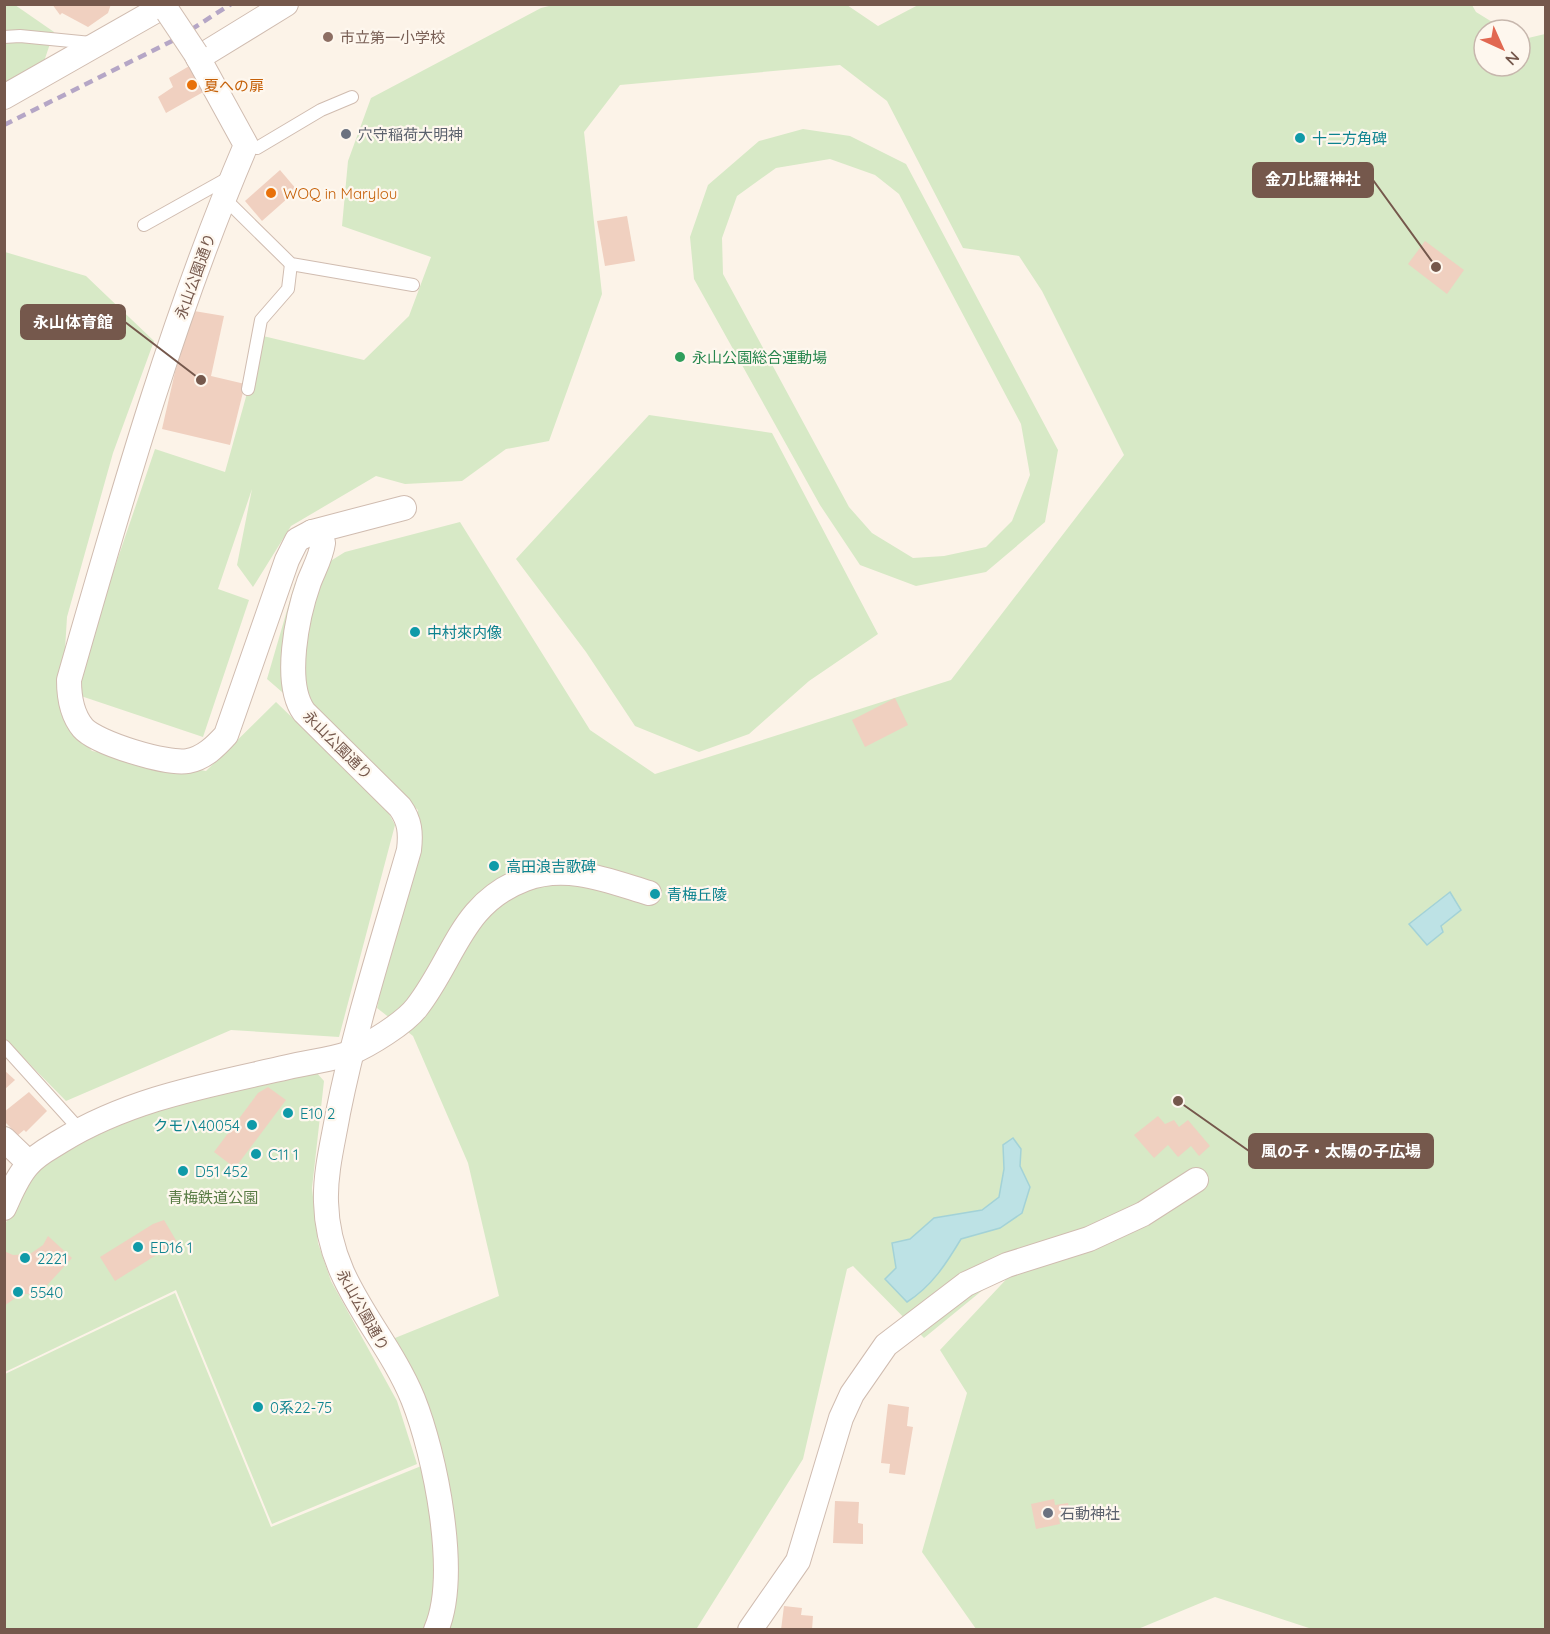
<svg xmlns="http://www.w3.org/2000/svg" width="1550" height="1634" viewBox="0 0 1550 1634" font-family="Quicksand,'Noto Sans JP',sans-serif">
	<rect width="100%" height="100%" fill="#fcf3e8"/>
	<g fill="#d7e9c6" fill-rule="evenodd">
		<path d="M 920,4 L 1472,5 L 1476,12 L 1505,30 L 1484,30 L 1484,66 L 1520,66 L 1520,40 L 1545,34 L 1545,1629 L 1312,1629 L 1215,1597 L 1138,1629 L 976,1629 L 922,1552 L 967,1393 L 940,1350 L 1029,1255 L 1028,1253 L 924,1338 L 853,1266 L 847,1269 L 803,1459 L 697,1628 L 5,1630 L 5,1374 L 175,1293 L 271,1527 L 436,1460 L 390,1340 L 499,1296 L 468,1163 L 413,1036 L 377,1008 L 418,810 L 267,679 L 295,583 L 345,552 L 460,522 L 590,730 L 655,774 L 951,680 L 1124,455 L 1042,291 L 1019,256 L 963,248 L 887,101 L 840,65 L 620,85 L 584,132 L 602,294 L 549,441 L 506,449 L 462,481 L 405,484 L 376,476 L 291,526 L 253,587 L 237,565 L 252,489 L 218,589 L 249,600 L 203,737 L 72,693 L 155,449 L 225,472 L 263,336 L 364,360 L 409,316 L 431,257 L 342,226 L 348,161 L 371,98 L 541,8 L 553,5 L 847,5 L 878,26 Z"/>
		<path d="M 5,5 L 15,5 L 54,32 L 36,85 L 5,98 Z"/>
		<path d="M 803,129 L 850,136 L 906,164 L 1058,450 L 1045,522 L 986,572 L 916,586 L 860,565 L 820,505 L 694,279 L 690,237 L 708,185 L 759,141 ZM 830,159 L 875,175 L 899,194 L 1021,424 L 1030,475 L 1012,521 L 986,547 L 944,556 L 913,558 L 872,533 L 849,507 L 723,274 L 722,238 L 737,196 L 776,168 Z"/>
		<path d="M 5,252 L 86,276 L 154,341 L 113,453 L 67,617 L 61,714 L 92,751 L 206,771 L 276,702 L 386,808 L 395,825 L 339,1037 L 231,1030 L 66,1101 L 5,1039 Z"/>
		<path d="M 649,415 L 772,433 L 878,634 L 809,681 L 749,734 L 699,752 L 635,726 L 586,652 L 516,559 Z"/>
		<path d="M 316,1072 L 324,1081 L 312,1188 L 318,1243 L 331,1281 L 397,1401 L 417,1464 L 272,1524 L 176,1290 L 5,1372 L 5,1225 L 18,1195 L 43,1164 L 98,1133 L 182,1100 Z"/>
	</g>
	<g fill="#bde2e5" stroke="#a3d2d7" stroke-width="1.5">
		<path d="M 1450,892 L 1461,910 L 1441,926 L 1443,932 L 1427,945 L 1409,924 Z"/>
		<path d="M 1013,1138 L 1021,1149 L 1020,1166 L 1030,1187 L 1022,1213 L 1000,1228 L 961,1239 C 946,1264 932,1286 907,1302 L 885,1279 L 896,1268 L 892,1243 L 910,1239 L 934,1218 L 982,1210 L 999,1197 L 1004,1169 L 1003,1145 Z"/>
	</g>
	<g fill="#f0d0c0">
		<path d="M 52,4 L 111,4 L 108,13 L 88,27 L 62,13 L 60,15 Z"/>
		<path d="M 191,65 L 205,91 L 166,113 L 158,97 L 173,87 L 169,78 Z"/>
		<path d="M 280,170 L 297,190 L 262,221 L 245,201 Z"/>
		<path d="M 627,216 L 635,261 L 605,266 L 597,221 Z"/>
		<path d="M 1425,241 L 1464,270 L 1447,294 L 1408,264 Z"/>
		<path d="M 194,311 L 224,316 L 211,376 L 245,384 L 230,445 L 162,429 L 175,372 Z"/>
		<path d="M 895,698 L 908,725 L 865,747 L 852,720 Z"/>
		<path d="M 4,1070 L 15,1080 L 4,1090 Z"/>
		<path d="M 268,1087 L 286,1100 L 235,1168 L 214,1152 L 258,1093 Z"/>
		<path d="M 29,1092 L 47,1111 L 26,1132 L 24,1130 L 18,1135 L 4,1121 L 4,1112 Z"/>
		<path d="M 1158,1116 L 1165,1124 L 1174,1120 L 1179,1127 L 1188,1120 L 1210,1146 L 1199,1156 L 1191,1146 L 1178,1157 L 1168,1145 L 1154,1158 L 1134,1135 Z"/>
		<path d="M 164,1220 L 177,1242 L 115,1281 L 100,1257 L 153,1224 Z"/>
		<path d="M 48,1236 L 72,1258 L 39,1294 L 21,1294 L 4,1306 L 4,1251 L 13,1255 L 30,1254 L 43,1245 Z"/>
		<path d="M 888,1404 L 909,1407 L 907,1426 L 913,1427 L 905,1475 L 889,1473 L 890,1464 L 881,1463 Z"/>
		<path d="M 1054,1499 L 1055,1505 L 1068,1503 L 1071,1516 L 1059,1518 L 1060,1524 L 1036,1529 L 1031,1504 Z"/>
		<path d="M 835,1501 L 859,1502 L 858,1523 L 863,1524 L 863,1544 L 833,1543 Z"/>
		<path d="M 784,1606 L 802,1608 L 801,1615 L 813,1616 L 812,1630 L 781,1630 Z"/>
	</g>
	<g fill="none" stroke-linecap="round" stroke-linejoin="round">
		<g stroke="#d0bcb0" stroke-width="14">
			<g id="lane">
				<path d="M 4,37 L 20,36 L 91,43"/>
				<path d="M 246,145 L 257,148 L 321,110 L 352,97"/>
				<path d="M 224,198 L 291,264 L 413,285"/>
				<path d="M 144,225 L 230,177"/>
				<path d="M 248,389 L 261,320 L 288,289 L 291,264"/>
				<path d="M 4,1046 L 80,1130"/>
			</g>
		</g>
		<g stroke="#d0bcb0" stroke-width="26">
			<g id="street">
				<path d="M 196,54 L 246,145 C 172,318 121,499 69,680 C 69,696 72,715 83,728 C 96,743 168,765 188,761 C 204,758 215,747 226,735 L 287,560 L 297,540 L 312,532 L 323,543 C 321,557 314,569 309,582 C 297,616 283,683 304,712 L 400,807 C 410,821 411,833 409,850 C 384,937 356,1023 338,1113 C 333,1142 325,1172 326,1202 C 328,1284 384,1329 413,1399 C 435,1454 460,1575 436,1630"/>
				<path d="M 198,58 L 286,4"/>
				<path d="M 4,97 L 164,6"/>
				<path d="M 312,532 L 404,508"/>
				<path d="M 4,1139 L 29,1163"/>
				<path d="M 4,1208 C 11,1193 17,1177 28,1165 C 37,1154 50,1148 61,1141 C 131,1098 210,1085 288,1067 C 308,1062 331,1060 350,1053 C 369,1045 405,1023 417,1007 C 455,958 461,903 525,879 C 567,863 609,881 649,893"/>
				<path d="M 750,1630 L 798,1561 L 841,1418 L 852,1394 L 886,1345 L 966,1284 L 1007,1265 L 1089,1239 L 1143,1214 L 1196,1180"/>
			</g>
		</g>
		<use href="#lane" stroke="#fff" stroke-width="12"/>
		<use href="#street" stroke="#fff" stroke-width="24"/>
		<path stroke="#b5a6c6" stroke-width="4.5" stroke-dasharray="9 6" stroke-linecap="butt" d="M 4,125 L 178,38 L 231,4"/>
		<g stroke="#d0bcb0" stroke-width="26" stroke-linecap="butt">
			<path id="street-bridge" d="M 168,12 L 196,54"/>
		</g>
		<use href="#street-bridge" stroke="#fff" stroke-width="24"/>
	</g>
	<circle fill="#8d6e63" stroke="#fef7ee" stroke-width="2" cx="328" cy="37" r="6"/>
	<g fill="#e8710a" stroke="#fef7ee" stroke-width="2">
		<circle cx="192" cy="85" r="6"/>
		<circle cx="271" cy="193" r="6"/>
	</g>
	<g fill="#6b7280" stroke="#fef7ee" stroke-width="2">
		<circle cx="346" cy="134" r="6"/>
		<circle cx="1048" cy="1513" r="6"/>
	</g>
	<g fill="#0f9aa8" stroke="#fef7ee" stroke-width="2">
		<circle cx="1300" cy="138" r="6"/>
		<circle cx="415" cy="632" r="6"/>
		<circle cx="494" cy="866" r="6"/>
		<circle cx="655" cy="894" r="6"/>
		<circle cx="288" cy="1113" r="6"/>
		<circle cx="252" cy="1125" r="6"/>
		<circle cx="256" cy="1154" r="6"/>
		<circle cx="183" cy="1171" r="6"/>
		<circle cx="138" cy="1247" r="6"/>
		<circle cx="25" cy="1258" r="6"/>
		<circle cx="18" cy="1292" r="6"/>
		<circle cx="258" cy="1407" r="6"/>
	</g>
	<circle fill="#2e9e5b" stroke="#fef7ee" stroke-width="2" cx="680" cy="357" r="6"/>
	<g text-anchor="middle" dominant-baseline="central" stroke-width="4.5" stroke-linejoin="round" paint-order="stroke">
		<g font-size="15" fill="#785e54" stroke="#fef7ee" text-anchor="start">
			<text x="340" y="37">市立第一小学校</text>
		</g>
		<g font-size="15" fill="#c56008" stroke="#fef7ee" text-anchor="start">
			<text x="204" y="85">夏への扉</text>
			<text x="283" y="193">WOQ in Marylou</text>
		</g>
		<g font-size="15" fill="#5b616d" stroke="#fef7ee" text-anchor="start">
			<text x="358" y="134">穴守稲荷大明神</text>
			<text x="1060" y="1513">石動神社</text>
		</g>
		<g font-size="15" fill="#0d838f" stroke="#fef7ee" text-anchor="start">
			<text x="1312" y="138">十二方角碑</text>
			<text x="427" y="632">中村來内像</text>
			<text x="506" y="866">高田浪吉歌碑</text>
			<text x="667" y="894">青梅丘陵</text>
			<text x="300" y="1113">E10 2</text>
			<text x="240" y="1125" text-anchor="end">クモハ40054</text>
			<text x="268" y="1154">C11 1</text>
			<text x="195" y="1171">D51 452</text>
			<text x="150" y="1247">ED16 1</text>
			<text x="37" y="1258">2221</text>
			<text x="30" y="1292">5540</text>
			<text x="270" y="1407">0系22-75</text>
		</g>
		<g font-size="15" fill="#75584c" stroke="#fef7ee">
			<text transform="translate(195 276) rotate(-70)">永山公園通り</text>
			<text transform="translate(338 745) rotate(45)">永山公園通り</text>
			<text transform="translate(363 1310) rotate(61)">永山公園通り</text>
		</g>
		<g font-size="15" fill="#27864d" stroke="#fef7ee" text-anchor="start">
			<text x="692" y="357">永山公園総合運動場</text>
		</g>
		<g font-size="15" fill="#587b44" stroke="#fef7ee">
			<text x="213" y="1197">青梅鉄道公園</text>
		</g>
	</g>
	<path fill="none" stroke="#75584c" stroke-width="2" d="M1436 267L1373 180M201 380L125 322M1178 1101L1249 1151"/>
	<g fill="#75584c" stroke="#fef7ee" stroke-width="2">
		<circle cx="1436" cy="267" r="6"/>
		<circle cx="201" cy="380" r="6"/>
		<circle cx="1178" cy="1101" r="6"/>
	</g>
	<g fill="#75584c" stroke="#75584c" stroke-width="2">
		<rect x="1253" y="163" width="120" height="34" rx="6"/>
		<rect x="21" y="305" width="104" height="34" rx="6"/>
		<rect x="1249" y="1134" width="184" height="34" rx="6"/>
	</g>
	<g font-size="16" text-anchor="middle" font-weight="bold" fill="#fff">
		<text x="1313" y="185">金刀比羅神社</text>
		<text x="73" y="328">永山体育館</text>
		<text x="1341" y="1157">風の子・太陽の子広場</text>
	</g>
	<rect width="1550" height="1634" fill="none" stroke="#75584c" stroke-width="12"/>
	<g transform="translate(1502 48) rotate(135)"><circle r="28" fill="#fef7ee" stroke="#c7b7ad" stroke-width="1.5"/>
	<path d="M0-4.5L10 22L0 15L-10 22Z" fill="#e16851"/>
	<text y="-9" font-size="16" font-weight="bold" text-anchor="middle" fill="#75584c">N</text>
	</g>
</svg>
